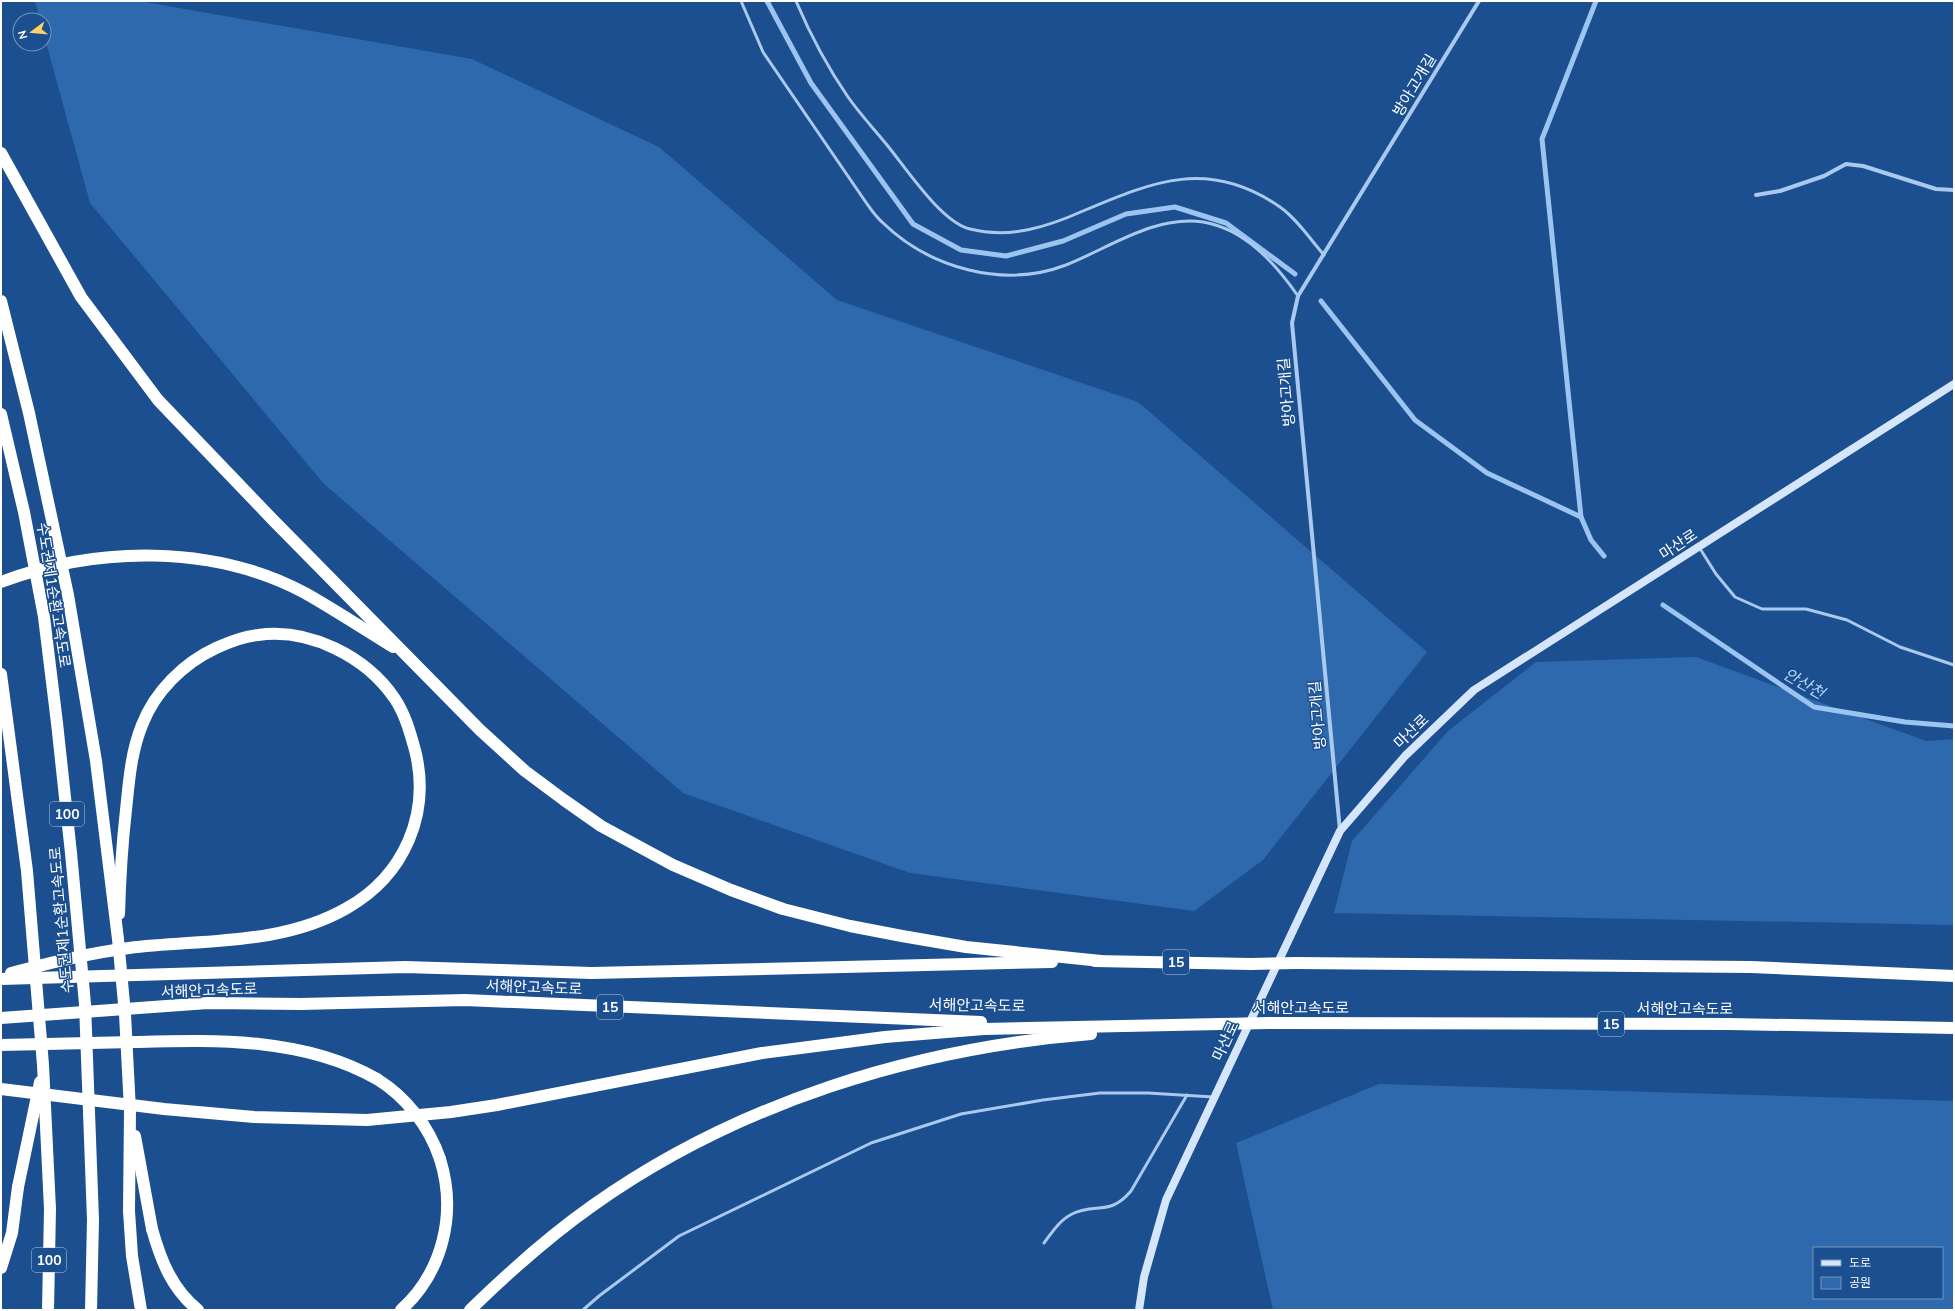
<svg xmlns="http://www.w3.org/2000/svg" width="1955" height="1311" viewBox="0 0 1955 1311" font-family="Mulish,'Noto Sans KR',sans-serif">
	<rect width="100%" height="100%" fill="#1b4f8f"/>
	<g fill="#2e69ad" fill-rule="evenodd">
		<path d="M 35,1 L 139,1 L 472,59 L 659,147 L 837,300 L 1138,402 L 1427,652 L 1263,860 L 1194,911 L 910,873 L 683,793 L 324,484 L 90,203 L 44,35 L 44,20 L 40,20 Z"/>
		<path d="M 1696,657 L 1926,741 L 1954,739 L 1954,925 L 1334,913 L 1352,841 L 1448,731 L 1536,662 Z"/>
		<path d="M 1379,1084 L 1954,1101 L 1954,1310 L 1273,1310 L 1236,1143 ZM 1814,1248 L 1942,1248 L 1942,1298 L 1814,1298 Z"/>
	</g>
	<g fill="none" stroke-linecap="round" stroke-linejoin="round">
		<g stroke="#9cc4f0" stroke-width="5">
			<path d="M 767,1 L 811,83 L 913,224 L 961,250 L 1006,256 L 1063,241 L 1126,214 L 1175,207 L 1226,223 L 1295,274"/>
			<path d="M 1321,301 L 1415,420 L 1487,473 L 1581,517 L 1591,540 L 1604,556"/>
			<path d="M 1581,517 L 1542,139 L 1596,1"/>
			<path d="M 1663,605 L 1814,707 L 1905,722 L 1954,726"/>
		</g>
		<g stroke="#a9c9ee" stroke-width="3">
			<path d="M 741,1 L 763,52 L 865,201 C 870,208 875,216 882,222 C 929,268 1003,289 1066,265 C 1109,248 1154,215 1203,222 C 1245,229 1275,263 1298,296"/>
			<path d="M 796,1 C 810,34 828,68 848,97 C 860,114 874,129 887,145 C 906,168 941,222 970,229 C 1010,239 1047,227 1083,211 C 1154,181 1209,158 1280,207 C 1297,219 1310,239 1324,255"/>
			<path d="M 1699,547 L 1716,574 L 1735,597 L 1762,609 L 1806,609 L 1847,620 L 1900,647 L 1954,665"/>
			<path d="M 1044,1243 C 1052,1232 1060,1220 1072,1214 C 1096,1202 1109,1217 1131,1191 L 1187,1095"/>
			<path d="M 583,1310 L 599,1296 L 679,1236 L 871,1143 L 961,1114 L 1043,1100 L 1100,1093 L 1148,1093 L 1213,1097"/>
		</g>
		<g stroke="#a9c9ee" stroke-width="4">
			<path d="M 1756,195 L 1780,191 L 1824,176 L 1846,164 L 1863,166 L 1936,189 L 1954,190"/>
			<path d="M 1340,831 L 1292,323 L 1298,296 L 1479,1"/>
		</g>
		<path stroke="#d6e6fa" stroke-width="8" d="M 1139,1310 L 1144,1277 L 1166,1200 L 1340,831 L 1405,756 L 1474,690 L 1954,384"/>
		<g stroke="#fff" stroke-width="12">
			<path d="M 1,153 L 81,297 L 158,400 L 274,521 L 480,730 L 525,771 L 564,800 L 601,826 L 673,865 L 731,890 L 783,909 L 850,926 L 902,936 L 966,947 L 1101,961"/>
			<path d="M 1,582 C 97,546 213,544 305,593 C 335,610 364,629 393,647"/>
			<path d="M 1095,961 L 1251,964"/>
			<path d="M 1296,963 L 1751,967 L 1954,976"/>
			<path d="M 11,973 C 50,963 89,953 129,948 C 202,939 281,946 347,908 C 405,875 431,813 415,750 C 410,732 405,714 395,699 C 366,656 309,628 258,635 C 244,636 229,642 216,648 C 184,663 155,691 142,725 C 131,752 129,781 126,810 C 122,845 120,879 119,914"/>
			<path d="M 1,979 L 405,967 L 592,973 L 1052,962"/>
			<path d="M 1,1018 L 208,1003 L 301,1004 L 465,1000 L 981,1022"/>
			<path d="M 1269,1023 L 1729,1024 L 1954,1028"/>
			<path d="M 1,1045 C 45,1044 90,1043 134,1042 C 216,1040 303,1037 377,1079"/>
			<path d="M 1,1089 L 164,1109 L 254,1117 L 367,1120 L 451,1112 L 497,1105 L 762,1053 L 885,1037 L 984,1029 L 1220,1024"/>
			<path d="M 129,1211 L 132,1256 L 141,1310"/>
			<path d="M 152,1229 C 161,1261 172,1289 198,1310"/>
			<path d="M 1,1268 L 12,1233 L 18,1187"/>
			<path d="M 48,1310 L 50,1209"/>
			<path d="M 91,1310 L 93,1220"/>
			<path d="M 401,1310 C 443,1272 457,1213 440,1159"/>
			<path d="M 470,1310 C 508,1273 548,1237 592,1206 C 737,1103 915,1048 1091,1034"/>
		</g>
		<g stroke="#fff" stroke-width="12">
			<path d="M 1,301 L 29,413 L 68,595 L 96,761 L 118,939 L 125,1014 L 130,1110 L 129,1211"/>
			<path d="M 1,414 L 24,512 L 44,617 L 57,723 L 71,853 L 85,1004 L 93,1220"/>
			<path d="M 1,674 L 27,871 L 43,1065 L 50,1209"/>
			<path d="M 1251,964 L 1296,963"/>
			<path d="M 1220,1024 L 1269,1023"/>
			<path d="M 377,1079 C 406,1097 429,1126 440,1159"/>
			<path d="M 135,1136 L 152,1229"/>
			<path d="M 18,1187 L 40,1082"/>
		</g>
	</g>
	<g text-anchor="middle" dominant-baseline="central" stroke-width="3" stroke-linejoin="round" paint-order="stroke">
		<g fill="#1b4f8f" stroke="#bbcadd" stroke-width="1">
			<rect x="50" y="802" width="34" height="24" rx="3"/>
			<rect x="1163" y="950" width="26" height="24" rx="3"/>
			<rect x="597" y="995" width="26" height="24" rx="3"/>
			<rect x="1598" y="1012" width="26" height="24" rx="3"/>
			<rect x="32" y="1248" width="34" height="24" rx="3"/>
		</g>
		<g font-size="14" font-weight="bold" fill="#fff">
			<text x="67" y="814">100</text>
			<text x="1176" y="962">15</text>
			<text x="610" y="1007">15</text>
			<text x="1611" y="1024">15</text>
			<text x="49" y="1260">100</text>
		</g>
		<g font-size="15" fill="#fff" stroke="#1b4f8f">
			<text transform="translate(1414 85) rotate(-59)">방아고개길</text>
			<text transform="translate(1286 392) rotate(-95)">방아고개길</text>
			<text transform="translate(1678 544) rotate(-33)">마산로</text>
			<text transform="translate(54 595) rotate(81)">수도권제1순환고속도로</text>
			<text transform="translate(1317 715) rotate(-95)">방아고개길</text>
			<text transform="translate(1411 731) rotate(-44)">마산로</text>
			<text transform="translate(61 920) rotate(-95)">수도권제1순환고속도로</text>
			<text transform="translate(534 987) rotate(2)">서해안고속도로</text>
			<text transform="translate(209 990) rotate(-2)">서해안고속도로</text>
			<text transform="translate(977 1005) rotate(1)">서해안고속도로</text>
			<text x="1301" y="1007">서해안고속도로</text>
			<text x="1685" y="1008">서해안고속도로</text>
			<text transform="translate(1225 1041) rotate(-65)">마산로</text>
		</g>
		<g font-size="16" font-style="italic" fill="#b5d3f5" stroke="#1b4f8f">
			<text transform="translate(1804 683) rotate(30)">안산천</text>
		</g>
	</g>
	<rect width="1955" height="1311" fill="none" stroke="#ffffff" stroke-width="4"/>
	<rect x="1813" y="1247" width="130" height="52" fill="#1b4f8f" stroke="#7695bc"/>
	<rect x="1821" y="1260" width="20" height="6" fill="#d6e6fa" stroke="#7695bc"/>
	<text x="1849" y="1267" font-size="12" fill="#ffffff">도로</text>
	<rect x="1821" y="1277" width="20" height="12" fill="#2e69ad" stroke="#7695bc"/>
	<text x="1849" y="1287" font-size="12" fill="#ffffff">공원</text>
	<g transform="translate(32 32) rotate(254)"><circle r="19" fill="#1b4f8f" stroke="#7695bc"/>
	<path d="M0-3L7 15L0 10L-7 15Z" fill="#ffd166"/>
	<text y="-6" font-size="11" font-weight="bold" text-anchor="middle" fill="#ffffff">N</text>
	</g>
</svg>
